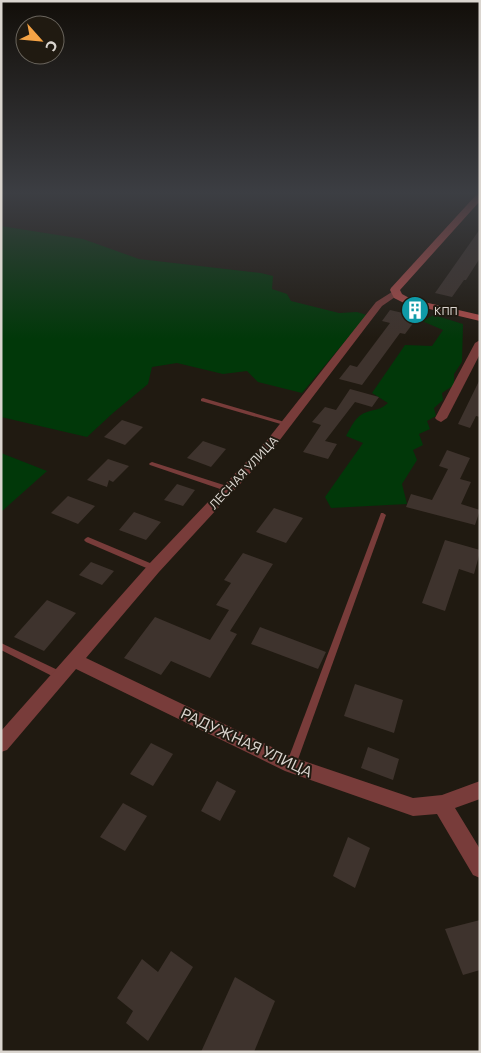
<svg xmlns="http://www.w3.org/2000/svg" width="481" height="1053" viewBox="0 0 481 1053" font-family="Commissioner,sans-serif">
	<rect width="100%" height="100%" fill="#201a11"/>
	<g fill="#013809">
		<path d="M 1,226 L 83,239 L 139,259 L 261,273 L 273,276 L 272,289 L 287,294 L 291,301 L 339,313 L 357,312 L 367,315 L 302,393 L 258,382 L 247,371 L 223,374 L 177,363 L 152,367 L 148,384 L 113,413 L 87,437 L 1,417 Z"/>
		<path d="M 434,315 L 463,324 L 462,362 L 454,374 L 454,385 L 442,393 L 443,400 L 434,408 L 436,416 L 427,421 L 430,429 L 419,434 L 423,445 L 413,450 L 417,460 L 402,484 L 407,504 L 331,508 L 325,497 L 363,443 L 346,436 C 351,427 356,415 367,412 C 376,409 380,410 388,403 L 372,393 L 405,345 L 432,346 L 443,330 L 422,321 Z"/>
		<path d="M 1,453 L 47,471 L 1,512 Z"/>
	</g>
	<g fill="#3e332d">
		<path d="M 480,229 L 480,258 L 466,280 L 464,280 L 452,297 L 435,293 Z"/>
		<path d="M 409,307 L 423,310 L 405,334 L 400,333 L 362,385 L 339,379 L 350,365 L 357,367 L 390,323 L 382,321 L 390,310 L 403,313 Z"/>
		<path d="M 480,379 L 480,417 L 476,416 L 470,428 L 458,424 Z"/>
		<path d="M 350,389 L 379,397 L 372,407 L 355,402 L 325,441 L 337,444 L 328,459 L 303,452 L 321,425 L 312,422 L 325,407 L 336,410 Z"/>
		<path d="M 122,420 L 143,427 L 125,445 L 104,437 Z"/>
		<path d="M 203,441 L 226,449 L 211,467 L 187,458 Z"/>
		<path d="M 447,450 L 470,458 L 460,479 L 471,482 L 461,504 L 480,510 L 475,525 L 406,507 L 411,494 L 432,500 L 448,469 L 439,466 Z"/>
		<path d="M 108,459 L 129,466 L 113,482 L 109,480 L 107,487 L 87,480 Z"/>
		<path d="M 177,484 L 195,490 L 183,506 L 164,500 Z"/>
		<path d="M 68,496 L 95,506 L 78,524 L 51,513 Z"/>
		<path d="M 274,508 L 303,518 L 286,543 L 256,532 Z"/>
		<path d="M 134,512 L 161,522 L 146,540 L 119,530 Z"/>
		<path d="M 445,540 L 480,550 L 480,552 L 474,574 L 459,569 L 445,611 L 422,603 Z"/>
		<path d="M 243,553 L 273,564 L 230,631 L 237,634 L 210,678 L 171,661 L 161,675 L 124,658 L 155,617 L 210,640 L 229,610 L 216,605 L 231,583 L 224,580 Z"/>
		<path d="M 91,562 L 114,571 L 102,585 L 79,575 Z"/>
		<path d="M 47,600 L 76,613 L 44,651 L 14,637 Z"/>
		<path d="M 260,627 L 326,652 L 318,669 L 251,644 Z"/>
		<path d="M 355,684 L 403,700 L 394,733 L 344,716 Z"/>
		<path d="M 151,743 L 173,754 L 153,786 L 130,774 Z"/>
		<path d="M 368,747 L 399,759 L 393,780 L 361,768 Z"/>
		<path d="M 217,781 L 236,791 L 220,821 L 201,811 Z"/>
		<path d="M 123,803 L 147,816 L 125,851 L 100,837 Z"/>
		<path d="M 348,837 L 370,848 L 355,888 L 333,876 Z"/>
		<path d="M 480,920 L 480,970 L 463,975 L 445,929 Z"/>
		<path d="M 171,951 L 193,967 L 148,1041 L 126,1023 L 133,1011 L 117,998 L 142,959 L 158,972 Z"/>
		<path d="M 235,977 L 275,1001 L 254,1052 L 201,1052 Z"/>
	</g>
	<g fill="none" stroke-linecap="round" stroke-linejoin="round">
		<g fill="#783c3a" fill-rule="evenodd">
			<path d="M 203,398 L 288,423 L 289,424 L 288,425 L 284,425 L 201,401 L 201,399 Z"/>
			<path d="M 152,462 L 230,487 L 231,489 L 230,491 L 226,491 L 150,465 L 149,464 L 150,463 Z"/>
			<path d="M 381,513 L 383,513 L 386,515 L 296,765 L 294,768 L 291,769 L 288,768 L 286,765 Z"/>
			<path d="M 88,537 L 157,566 L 158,568 L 157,570 L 151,570 L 86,542 L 84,540 L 86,538 Z"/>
			<path d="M 1,643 L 64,673 L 65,676 L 64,679 L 61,680 L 58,679 L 1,650 Z"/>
		</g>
		<g fill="#783c3a" fill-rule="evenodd">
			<path d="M 395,290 L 400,293 L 398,295 L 382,306 L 276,445 L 159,572 L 86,658 L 295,758 L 413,798 L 442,795 L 480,781 L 480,799 L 455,808 L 480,849 L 480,878 L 473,875 L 437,814 L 413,816 L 285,771 L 76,669 L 7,750 L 1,752 L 1,731 L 149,564 L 268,439 L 376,302 Z"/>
			<path d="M 480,340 L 480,354 L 447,418 L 441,422 L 437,420 L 435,418 L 475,343 Z"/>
		</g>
		<path fill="#ad4c4a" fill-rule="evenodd" d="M 477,194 L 480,194 L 480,201 L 400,290 L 402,294 L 411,299 L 480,315 L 480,321 L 404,303 L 394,298 L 390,290 L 391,288 Z"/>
	</g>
	<linearGradient id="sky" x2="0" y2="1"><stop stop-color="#120e09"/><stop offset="0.57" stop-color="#3c3e43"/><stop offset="1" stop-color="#3c3e43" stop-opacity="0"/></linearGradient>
	<rect width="481" height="339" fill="url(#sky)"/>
	<defs>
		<g id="building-disc" transform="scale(1.4375)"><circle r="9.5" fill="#0f9aa8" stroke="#201a11"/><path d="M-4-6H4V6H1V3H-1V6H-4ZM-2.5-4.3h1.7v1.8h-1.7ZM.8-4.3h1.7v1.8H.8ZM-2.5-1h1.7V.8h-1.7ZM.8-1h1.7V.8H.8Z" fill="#fff"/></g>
	</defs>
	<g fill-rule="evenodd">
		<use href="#building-disc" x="415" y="310"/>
	</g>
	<g text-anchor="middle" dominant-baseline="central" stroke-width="4" stroke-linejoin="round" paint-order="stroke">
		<g font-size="11" fill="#dad5cf" stroke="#201a11" text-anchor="start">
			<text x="434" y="310">КПП</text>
		</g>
		<g font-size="12" fill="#dad5cf" stroke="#201a11">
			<text transform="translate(243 472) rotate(-47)">ЛЕСНАЯ УЛИЦА</text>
		</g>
		<g font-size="15" fill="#dad5cf" stroke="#201a11">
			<text transform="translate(247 742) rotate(25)">РАДУЖНАЯ УЛИЦА</text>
		</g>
	</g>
	<rect width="481" height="1053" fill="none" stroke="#dad5cf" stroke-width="5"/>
	<g transform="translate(40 40) rotate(117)"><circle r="24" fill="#201a11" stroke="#6a655d"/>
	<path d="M0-4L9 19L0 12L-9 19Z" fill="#f5a345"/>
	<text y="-8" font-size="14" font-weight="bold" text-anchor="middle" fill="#dad5cf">С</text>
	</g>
</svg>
